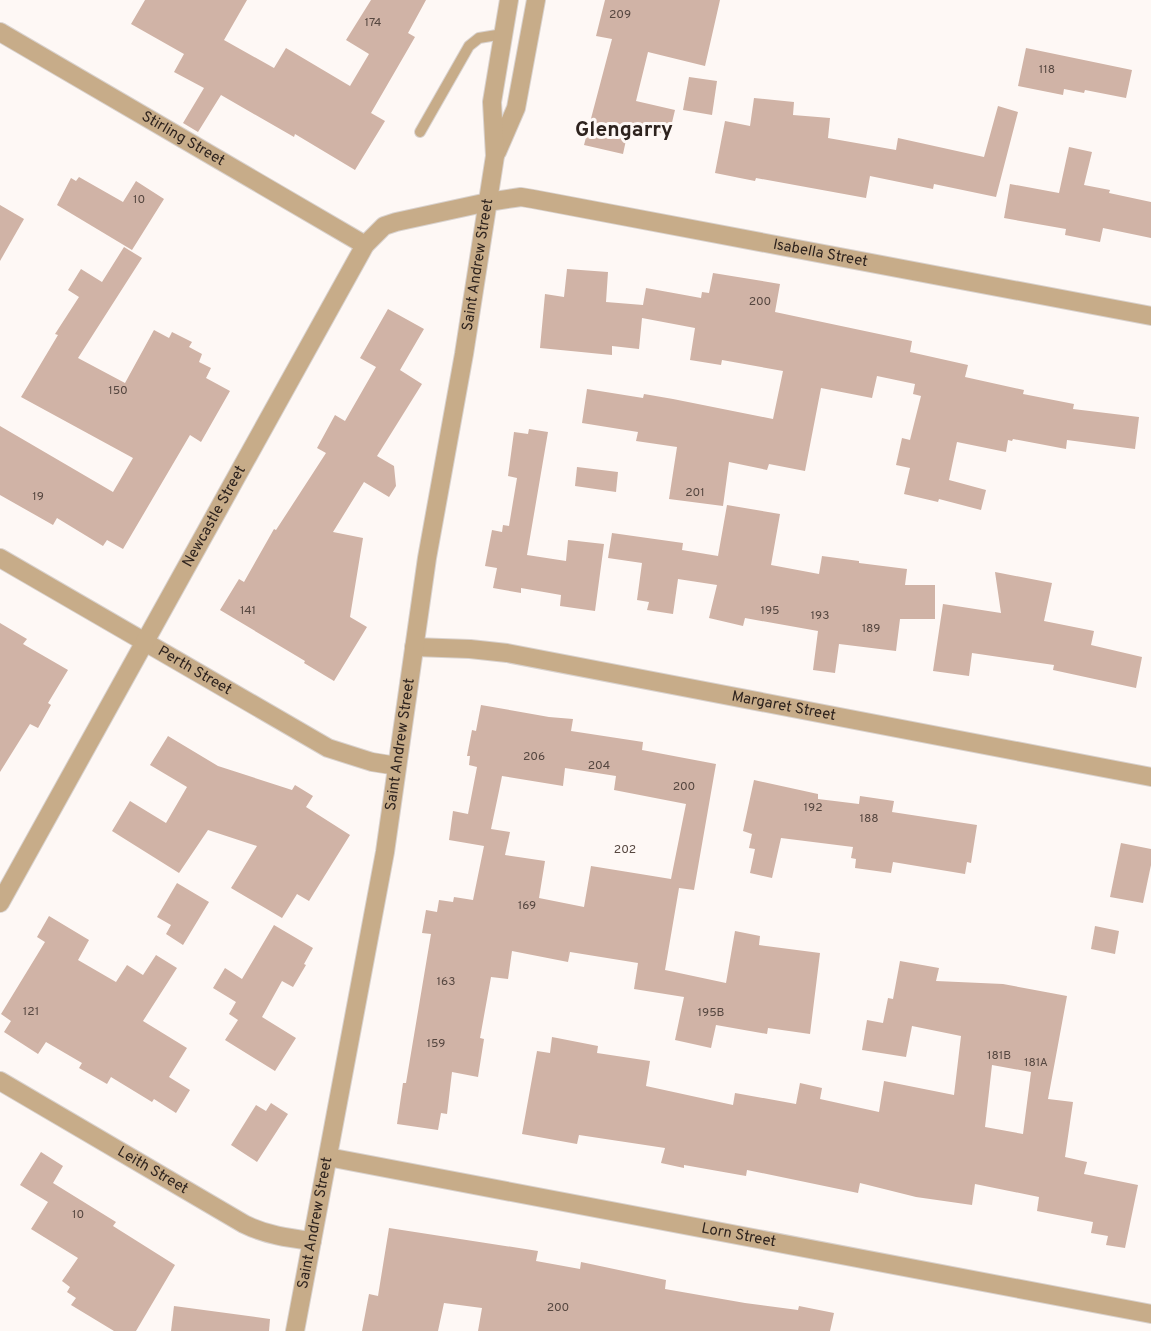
<svg xmlns="http://www.w3.org/2000/svg" width="1151" height="1331" viewBox="0 0 1151 1331" font-family="Overpass,sans-serif">
	<rect width="100%" height="100%" fill="#fef8f5"/>
	<g fill="#d0b3a6" fill-rule="evenodd">
		<path d="M 145,0 L 247,0 L 224,40 L 274,68 L 286,48 L 350,86 L 369,54 L 346,40 L 371,0 L 426,0 L 408,33 L 415,37 L 371,113 L 385,121 L 355,170 L 295,134 L 294,137 L 221,95 L 198,132 L 183,123 L 204,88 L 174,72 L 184,54 L 131,24 Z"/>
		<path d="M 605,0 L 720,0 L 705,66 L 648,52 L 636,101 L 675,110 L 669,135 L 641,128 L 640,134 L 628,131 L 623,154 L 584,145 L 612,39 L 596,36 Z"/>
		<path d="M 1026,48 L 1132,70 L 1126,98 L 1085,90 L 1084,93 L 1064,89 L 1063,95 L 1018,86 Z"/>
		<path d="M 689,77 L 717,81 L 712,115 L 683,110 Z"/>
		<path d="M 754,98 L 794,102 L 793,115 L 830,118 L 828,138 L 896,150 L 898,138 L 984,157 L 998,106 L 1018,112 L 996,197 L 934,184 L 933,189 L 870,176 L 866,198 L 756,178 L 755,181 L 715,173 L 725,121 L 750,126 Z"/>
		<path d="M 1069,147 L 1092,152 L 1084,185 L 1110,190 L 1109,193 L 1151,202 L 1151,238 L 1103,228 L 1100,242 L 1065,235 L 1066,229 L 1004,218 L 1010,184 L 1059,193 Z"/>
		<path d="M 79,177 L 123,202 L 136,181 L 164,199 L 132,250 L 57,205 L 71,178 L 76,181 Z"/>
		<path d="M 0,205 L 24,219 L 0,261 Z"/>
		<path d="M 124,247 L 142,258 L 78,358 L 125,383 L 154,330 L 169,338 L 172,332 L 192,342 L 189,347 L 202,354 L 199,362 L 211,368 L 206,378 L 230,391 L 201,442 L 190,435 L 123,549 L 107,540 L 103,546 L 57,518 L 53,525 L 0,495 L 0,426 L 113,492 L 133,458 L 21,397 L 58,335 L 55,334 L 79,297 L 68,290 L 81,269 L 102,282 Z"/>
		<path d="M 567,269 L 608,272 L 606,302 L 643,305 L 646,288 L 701,298 L 702,292 L 709,293 L 713,273 L 780,284 L 775,312 L 912,341 L 910,352 L 968,365 L 965,377 L 1024,390 L 1023,394 L 1074,404 L 1073,409 L 1139,417 L 1135,449 L 1067,440 L 1066,449 L 1013,439 L 1012,441 L 1008,440 L 1006,452 L 957,442 L 949,480 L 986,490 L 981,510 L 939,499 L 938,502 L 904,494 L 910,468 L 896,465 L 902,438 L 910,440 L 921,396 L 913,394 L 915,384 L 877,376 L 872,398 L 821,388 L 805,471 L 769,464 L 767,470 L 729,462 L 723,506 L 669,499 L 677,447 L 636,441 L 638,432 L 582,423 L 587,389 L 643,398 L 644,394 L 673,399 L 773,419 L 783,371 L 722,360 L 721,365 L 690,360 L 695,328 L 642,318 L 639,349 L 612,346 L 612,355 L 540,348 L 545,294 L 564,297 Z"/>
		<path d="M 388,309 L 424,329 L 400,370 L 422,384 L 377,456 L 394,466 L 396,486 L 389,497 L 364,482 L 333,532 L 363,538 L 350,617 L 367,627 L 334,681 L 304,663 L 305,661 L 220,610 L 239,579 L 244,582 L 274,529 L 276,530 L 326,453 L 317,448 L 335,415 L 345,421 L 376,367 L 360,358 Z"/>
		<path d="M 529,429 L 548,432 L 527,555 L 566,561 L 568,540 L 604,544 L 595,611 L 560,606 L 561,595 L 521,588 L 521,593 L 493,588 L 497,568 L 485,566 L 492,530 L 502,532 L 503,525 L 509,526 L 517,478 L 508,476 L 514,432 L 528,434 Z"/>
		<path d="M 577,467 L 618,472 L 616,492 L 575,486 Z"/>
		<path d="M 727,505 L 780,514 L 771,565 L 819,574 L 822,556 L 859,561 L 859,563 L 907,569 L 905,585 L 935,585 L 935,619 L 900,619 L 896,651 L 839,644 L 835,673 L 813,670 L 818,631 L 745,618 L 743,626 L 709,618 L 717,585 L 678,579 L 673,614 L 647,610 L 649,602 L 637,600 L 642,563 L 608,558 L 612,533 L 683,543 L 682,550 L 718,556 Z"/>
		<path d="M 995,572 L 1052,583 L 1044,621 L 1094,631 L 1091,645 L 1142,657 L 1136,688 L 1053,670 L 1054,665 L 972,653 L 969,676 L 933,671 L 943,604 L 1001,613 Z"/>
		<path d="M 0,623 L 27,639 L 23,644 L 68,670 L 48,703 L 51,705 L 38,728 L 30,724 L 0,772 Z"/>
		<path d="M 481,705 L 549,717 L 573,719 L 571,731 L 643,742 L 642,750 L 716,764 L 694,890 L 679,888 L 665,970 L 726,983 L 735,931 L 760,936 L 759,945 L 820,953 L 810,1034 L 768,1028 L 767,1034 L 716,1025 L 711,1048 L 675,1040 L 684,997 L 634,989 L 638,963 L 570,952 L 568,962 L 512,951 L 508,979 L 491,977 L 480,1038 L 484,1039 L 478,1077 L 452,1072 L 447,1114 L 441,1113 L 438,1130 L 397,1124 L 403,1083 L 406,1083 L 431,934 L 422,933 L 426,910 L 437,912 L 439,900 L 453,902 L 454,897 L 473,900 L 484,846 L 449,840 L 453,811 L 468,814 L 477,767 L 469,765 L 470,756 L 467,756 L 472,730 L 476,731 ZM 565,768 L 616,776 L 614,790 L 686,804 L 671,879 L 591,866 L 584,907 L 539,898 L 545,861 L 505,855 L 510,832 L 491,829 L 499,791 L 502,776 L 563,786 Z"/>
		<path d="M 168,736 L 218,766 L 292,790 L 295,785 L 313,796 L 306,807 L 350,835 L 309,901 L 297,894 L 282,918 L 231,888 L 257,846 L 208,830 L 179,873 L 112,831 L 130,801 L 166,823 L 187,787 L 150,765 Z"/>
		<path d="M 754,780 L 818,794 L 818,799 L 859,804 L 860,796 L 894,801 L 892,812 L 977,825 L 971,863 L 967,862 L 965,874 L 893,862 L 891,873 L 855,868 L 856,859 L 851,858 L 853,847 L 781,838 L 772,878 L 750,873 L 755,849 L 749,848 L 752,834 L 743,831 Z"/>
		<path d="M 1121,843 L 1151,849 L 1151,865 L 1143,903 L 1110,897 Z"/>
		<path d="M 177,883 L 209,902 L 183,945 L 166,934 L 171,925 L 157,917 Z"/>
		<path d="M 49,916 L 89,940 L 78,960 L 116,982 L 127,965 L 143,975 L 156,955 L 177,968 L 143,1021 L 187,1048 L 169,1077 L 190,1090 L 176,1113 L 154,1099 L 152,1102 L 111,1077 L 107,1084 L 79,1068 L 82,1063 L 46,1042 L 38,1054 L 4,1032 L 11,1021 L 1,1014 L 45,942 L 37,937 Z"/>
		<path d="M 274,925 L 313,948 L 304,964 L 306,965 L 293,987 L 282,981 L 262,1017 L 296,1038 L 275,1071 L 225,1040 L 238,1020 L 229,1014 L 236,1002 L 213,988 L 225,968 L 242,979 Z"/>
		<path d="M 1095,926 L 1119,931 L 1115,954 L 1091,949 Z"/>
		<path d="M 900,961 L 939,968 L 936,981 L 1003,984 L 1067,996 L 1048,1099 L 1073,1102 L 1065,1157 L 1087,1162 L 1084,1174 L 1138,1185 L 1125,1248 L 1106,1245 L 1108,1236 L 1091,1233 L 1093,1222 L 1037,1211 L 1039,1197 L 975,1184 L 972,1205 L 916,1197 L 860,1183 L 858,1193 L 747,1170 L 746,1176 L 684,1165 L 684,1168 L 661,1163 L 665,1148 L 579,1135 L 577,1144 L 522,1134 L 537,1051 L 550,1053 L 552,1037 L 598,1046 L 597,1053 L 650,1061 L 646,1086 L 733,1105 L 735,1093 L 796,1104 L 800,1083 L 822,1088 L 820,1099 L 879,1112 L 884,1081 L 954,1095 L 961,1036 L 912,1026 L 906,1057 L 862,1050 L 867,1020 L 883,1023 L 888,998 L 893,999 ZM 992,1065 L 1031,1072 L 1023,1134 L 985,1127 Z"/>
		<path d="M 271,1103 L 288,1114 L 257,1162 L 231,1145 L 256,1105 L 266,1111 Z"/>
		<path d="M 41,1152 L 63,1166 L 53,1183 L 116,1222 L 113,1226 L 175,1265 L 136,1331 L 114,1331 L 71,1305 L 76,1298 L 67,1292 L 70,1287 L 62,1281 L 78,1258 L 31,1229 L 48,1202 L 20,1185 Z"/>
		<path d="M 389,1228 L 538,1251 L 536,1261 L 580,1269 L 581,1262 L 666,1280 L 665,1289 L 745,1303 L 798,1310 L 799,1306 L 834,1313 L 830,1331 L 478,1331 L 482,1308 L 444,1303 L 438,1331 L 362,1331 L 369,1294 L 378,1296 Z"/>
		<path d="M 174,1306 L 270,1319 L 269,1331 L 171,1331 Z"/>
	</g>
	<g fill="none" stroke-linecap="round" stroke-linejoin="round">
		<g stroke="#d9d2ce" stroke-width="12">
			<path id="service" d="M 420,132 L 469,46 L 479,38 L 503,34"/>
		</g>
		<g stroke="#d9d2ce" stroke-width="20">
			<g id="minor">
				<path id="s1" d="M 0,32 L 365,245"/>
				<path id="s2" d="M 0,558 L 328,748 L 372,762 L 397,766"/>
				<path id="s3" d="M 414,647 L 470,649 L 507,653 L 1151,777"/>
				<path id="s4" d="M 0,903 L 365,245 L 384,226 L 396,222 L 488,202"/>
				<path id="s5" d="M 0,1081 L 244,1224 C 266,1235 288,1238 312,1241"/>
				<path id="s6" d="M 328,1157 L 1151,1314"/>
			</g>
		</g>
		<g stroke="#d9d2ce" stroke-width="20">
			<g id="tertiary">
				<path d="M 497,152 L 516,108 L 536,0"/>
				<path id="s7" d="M 488,202 L 521,197 L 533,199 L 1151,316"/>
				<path id="s8" d="M 295,1331 L 385,852 L 427,558 L 464,354 L 495,156 L 492,102 L 509,0"/>
			</g>
		</g>
		<use href="#service" stroke="#c7ac89" stroke-width="10"/>
		<use href="#minor" stroke="#c7ac89" stroke-width="18"/>
		<use href="#tertiary" stroke="#c7ac89" stroke-width="18"/>
	</g>
	<g text-anchor="middle" dominant-baseline="central" stroke-width="6" stroke-linejoin="round" paint-order="stroke">
		<g font-size="12" fill="#564740">
			<text x="620" y="15">209</text>
			<text x="373" y="23">174</text>
			<text x="1047" y="70">118</text>
			<text x="139" y="200">10</text>
			<text x="760" y="302">200</text>
			<text x="118" y="391">150</text>
			<text x="695" y="493">201</text>
			<text x="38" y="497">19</text>
			<text x="248" y="611">141</text>
			<text x="770" y="611">195</text>
			<text x="820" y="616">193</text>
			<text x="871" y="629">189</text>
			<text x="534" y="757">206</text>
			<text x="599" y="766">204</text>
			<text x="684" y="787">200</text>
			<text x="813" y="808">192</text>
			<text x="869" y="819">188</text>
			<text x="625" y="850">202</text>
			<text x="527" y="906">169</text>
			<text x="446" y="982">163</text>
			<text x="31" y="1012">121</text>
			<text x="711" y="1013">195B</text>
			<text x="436" y="1044">159</text>
			<text x="999" y="1056">181B</text>
			<text x="1036" y="1063">181A</text>
			<text x="78" y="1215">10</text>
			<text x="558" y="1308">200</text>
		</g>
		<g font-size="15" fill="#2e231e" stroke="#fef8f5">
			<text stroke="none"><textPath href="#s1" startOffset="212">Stirling Street</textPath></text>
			<text stroke="none"><textPath href="#s7" startOffset="338">Isabella Street</textPath></text>
			<text stroke="none"><textPath href="#s8" startOffset="1082">Saint Andrew Street</textPath></text>
			<text stroke="none"><textPath href="#s4" startOffset="442">Newcastle Street</textPath></text>
			<text stroke="none"><textPath href="#s2" startOffset="225">Perth Street</textPath></text>
			<text stroke="none"><textPath href="#s3" startOffset="375">Margaret Street</textPath></text>
			<text stroke="none"><textPath href="#s8" startOffset="596">Saint Andrew Street</textPath></text>
			<text stroke="none"><textPath href="#s5" startOffset="177">Leith Street</textPath></text>
			<text stroke="none"><textPath href="#s8" startOffset="110">Saint Andrew Street</textPath></text>
			<text stroke="none"><textPath href="#s6" startOffset="418">Lorn Street</textPath></text>
		</g>
		<g font-size="21" font-weight="bold" fill="#2e231e" stroke="#fef8f5">
			<text x="624" y="130">Glengarry</text>
		</g>
	</g>
</svg>
